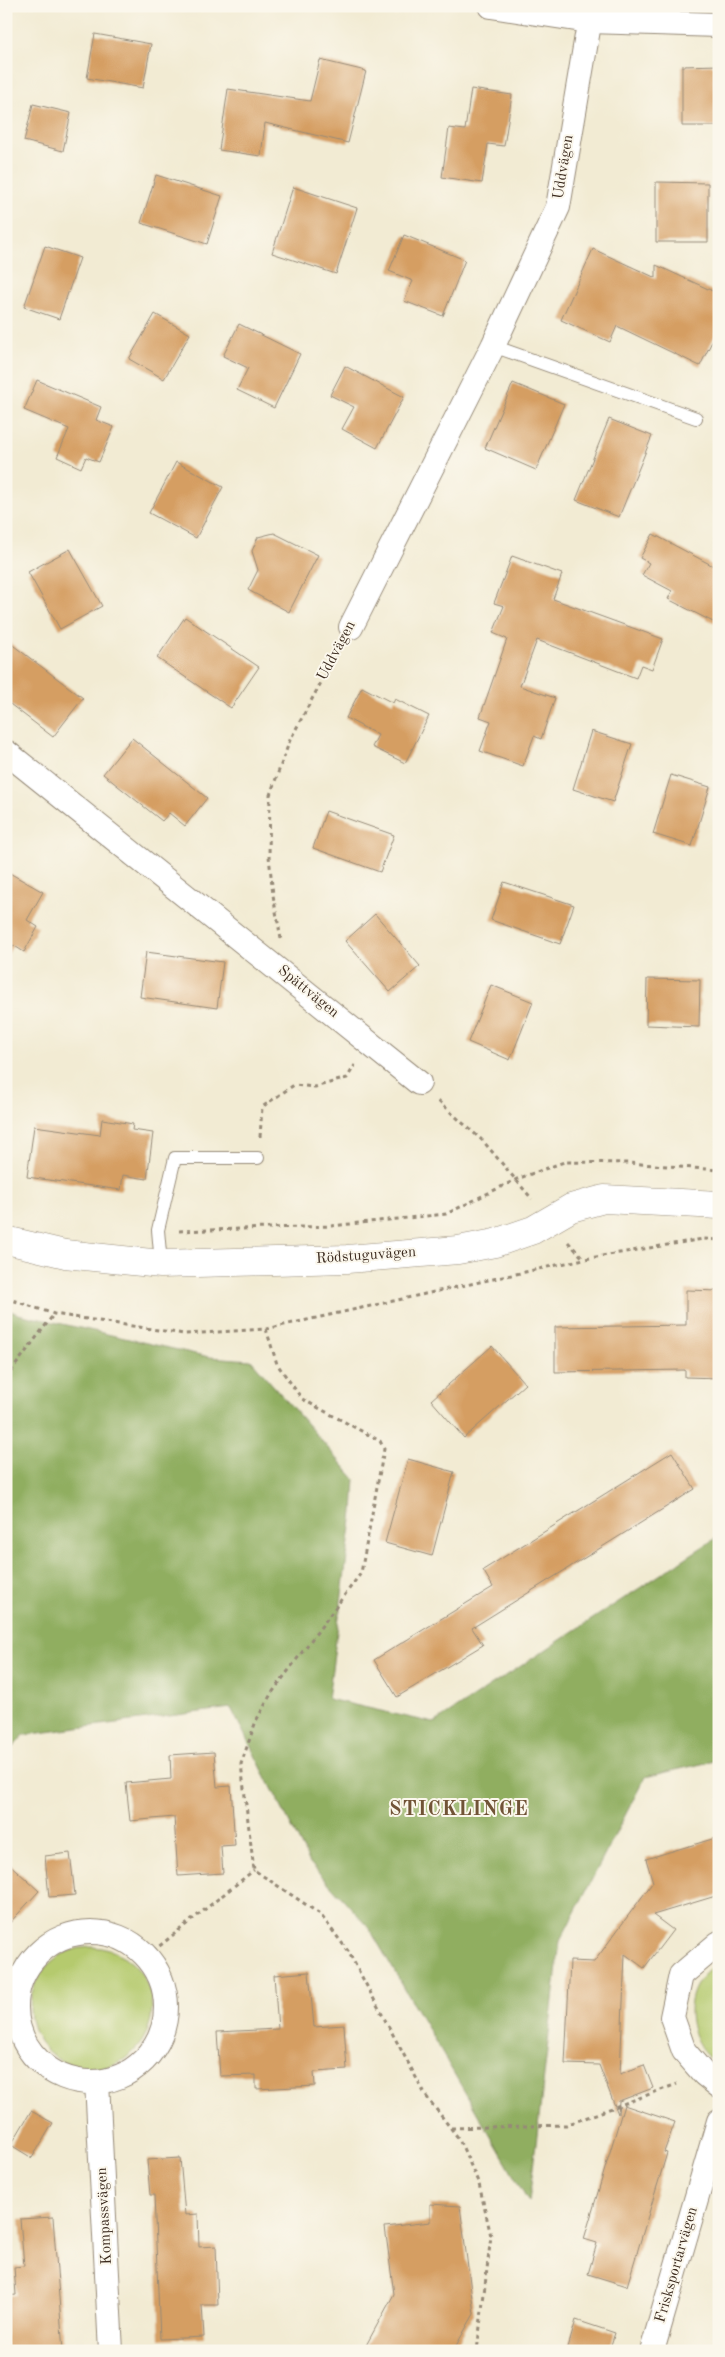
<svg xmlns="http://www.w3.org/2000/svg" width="725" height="2357" viewBox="0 0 725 2357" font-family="'Old Standard TT',serif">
	<rect width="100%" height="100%" fill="#fbf7ec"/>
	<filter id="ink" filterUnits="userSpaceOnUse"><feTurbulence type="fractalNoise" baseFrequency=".02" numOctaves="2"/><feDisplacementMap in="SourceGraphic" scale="10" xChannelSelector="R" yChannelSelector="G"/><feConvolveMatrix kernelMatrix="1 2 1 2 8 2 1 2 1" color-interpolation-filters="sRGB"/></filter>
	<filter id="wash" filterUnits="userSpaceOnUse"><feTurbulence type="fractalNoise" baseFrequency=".0096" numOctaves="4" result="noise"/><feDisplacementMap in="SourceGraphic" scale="20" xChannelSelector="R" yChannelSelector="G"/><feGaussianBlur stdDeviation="1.12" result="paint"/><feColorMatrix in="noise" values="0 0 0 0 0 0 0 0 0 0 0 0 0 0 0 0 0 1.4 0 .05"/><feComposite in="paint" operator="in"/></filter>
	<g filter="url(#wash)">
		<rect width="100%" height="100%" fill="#f2ebd3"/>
		<g fill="#b5ca6e" stroke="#787a46">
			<circle cx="91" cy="2008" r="61"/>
			<path d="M 719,1963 L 719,2067 C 684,2041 677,1987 719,1963 Z"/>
		</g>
		<path fill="#90ae61" stroke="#666c40" d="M 6,1309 L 18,1314 L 209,1357 L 251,1360 L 355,1479 L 353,1512 L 328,1699 L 434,1723 L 719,1536 L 719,1760 L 645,1777 L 560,1941 L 529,2202 L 368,1926 L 310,1863 L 231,1708 L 24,1735 L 6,1755 Z"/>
		<g id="blocks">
			<g fill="#d59e62">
				<path d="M 95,34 L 151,44 L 143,88 L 87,78 Z"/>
				<path d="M 320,60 L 366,71 L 348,143 L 265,123 L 261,156 L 219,150 L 228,89 L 310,101 Z"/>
				<path d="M 719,65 L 719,126 L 682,126 L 682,66 Z"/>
				<path d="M 471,89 L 512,95 L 504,146 L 488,144 L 482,183 L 442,177 L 449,128 L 465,130 Z"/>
				<path d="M 33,104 L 71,113 L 63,151 L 24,141 Z"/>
				<path d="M 156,175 L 222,196 L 207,244 L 141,223 Z"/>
				<path d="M 656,182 L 708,183 L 708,242 L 656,242 Z"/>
				<path d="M 293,187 L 357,208 L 336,274 L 272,253 Z"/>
				<path d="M 404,235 L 465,260 L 443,316 L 404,301 L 413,281 L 389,271 Z"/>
				<path d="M 45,246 L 80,258 L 59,319 L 24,307 Z"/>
				<path d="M 593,249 L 656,278 L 656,265 L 719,294 L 719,327 L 700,366 L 617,326 L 610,342 L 561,320 Z"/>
				<path d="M 155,314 L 190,334 L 164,379 L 129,359 Z"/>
				<path d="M 239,324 L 300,354 L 274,408 L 237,390 L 248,368 L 223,356 Z"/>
				<path d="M 345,366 L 404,397 L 377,448 L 342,429 L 354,407 L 330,395 Z"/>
				<path d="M 37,380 L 101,407 L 96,420 L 114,427 L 99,462 L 86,457 L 81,468 L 57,457 L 69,429 L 24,410 Z"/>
				<path d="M 513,383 L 564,404 L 536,470 L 485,448 Z"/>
				<path d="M 609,419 L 652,436 L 619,517 L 576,500 Z"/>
				<path d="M 176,462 L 223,487 L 196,538 L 149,513 Z"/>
				<path d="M 274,533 L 318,555 L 289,612 L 248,590 L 258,570 L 252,551 L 258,537 Z"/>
				<path d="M 653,534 L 719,569 L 719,625 L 668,599 L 672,591 L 642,575 L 649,563 L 640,558 Z"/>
				<path d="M 70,549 L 102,606 L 60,629 L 28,572 Z"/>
				<path d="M 512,556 L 562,574 L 553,599 L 663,639 L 652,669 L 641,665 L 636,678 L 537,640 L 520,686 L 555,698 L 541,739 L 534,736 L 523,766 L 480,751 L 491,721 L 480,717 L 507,639 L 493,633 L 504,606 L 494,603 Z"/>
				<path d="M 185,617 L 259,667 L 231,708 L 157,658 Z"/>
				<path d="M 6,640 L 83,698 L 53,737 L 6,701 Z"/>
				<path d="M 362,687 L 393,703 L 395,699 L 429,716 L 405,763 L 372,747 L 378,735 L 346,718 Z"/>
				<path d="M 591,731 L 632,744 L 613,802 L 573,789 Z"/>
				<path d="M 132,738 L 207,798 L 185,826 L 169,813 L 162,821 L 103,774 Z"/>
				<path d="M 671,775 L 710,787 L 692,846 L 653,834 Z"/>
				<path d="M 326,811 L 394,835 L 380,872 L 313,848 Z"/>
				<path d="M 6,871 L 43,892 L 27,920 L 38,927 L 24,952 L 13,945 L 6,957 Z"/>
				<path d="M 504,882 L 574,905 L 560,944 L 491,920 Z"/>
				<path d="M 375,914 L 420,966 L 390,992 L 345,941 Z"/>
				<path d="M 146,952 L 223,962 L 217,1008 L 140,997 Z"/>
				<path d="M 647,979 L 700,980 L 699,1027 L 646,1025 Z"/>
				<path d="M 491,985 L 533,1002 L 510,1060 L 468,1042 Z"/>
				<path d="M 102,1119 L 133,1124 L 132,1130 L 153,1133 L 147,1179 L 123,1175 L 121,1190 L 27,1177 L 34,1126 L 100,1135 Z"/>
				<path d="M 686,1290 L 719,1291 L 719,1378 L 685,1377 L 685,1370 L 555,1372 L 555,1327 L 686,1325 Z"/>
				<path d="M 492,1346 L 525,1384 L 464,1438 L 431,1400 Z"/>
				<path d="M 672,1452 L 695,1489 L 472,1628 L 483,1645 L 397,1697 L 374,1660 L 493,1587 L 483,1570 Z"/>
				<path d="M 408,1459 L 454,1472 L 432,1556 L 385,1543 Z"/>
				<path d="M 214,1752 L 217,1787 L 231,1786 L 235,1845 L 221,1846 L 223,1873 L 178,1876 L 174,1817 L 130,1821 L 126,1783 L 171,1779 L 170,1755 Z"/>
				<path d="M 719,1837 L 719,1895 L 653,1915 L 673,1930 L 644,1968 L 625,1954 L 620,2074 L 644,2065 L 653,2088 L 619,2101 L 618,2114 L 599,2065 L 565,2064 L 570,1961 L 594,1962 L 653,1882 L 646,1859 Z"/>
				<path d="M 70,1853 L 75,1895 L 49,1897 L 45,1856 Z"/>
				<path d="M 6,1861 L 39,1891 L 6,1927 Z"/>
				<path d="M 309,1972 L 314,2027 L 344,2025 L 347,2070 L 314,2072 L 315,2086 L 256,2089 L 256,2075 L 220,2076 L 217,2032 L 278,2029 L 274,1975 Z"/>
				<path d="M 624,2105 L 675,2122 L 664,2152 L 667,2153 L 627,2286 L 588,2274 L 597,2243 L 584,2239 Z"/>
				<path d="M 31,2111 L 53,2123 L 32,2158 L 11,2145 Z"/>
				<path d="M 180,2158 L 185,2215 L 198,2214 L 199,2247 L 216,2246 L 218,2305 L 202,2305 L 204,2337 L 160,2339 L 154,2195 L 150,2195 L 147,2160 Z"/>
				<path d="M 430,2204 L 460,2206 L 474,2314 L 453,2351 L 363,2351 L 394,2294 L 385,2227 L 430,2222 Z"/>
				<path d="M 53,2217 L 63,2351 L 6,2351 L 6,2296 L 16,2295 L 14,2267 L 24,2266 L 20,2219 Z"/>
				<path d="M 576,2320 L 615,2333 L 609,2351 L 567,2351 Z"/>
			</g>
		</g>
	</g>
	<g filter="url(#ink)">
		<use href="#blocks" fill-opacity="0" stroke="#968a78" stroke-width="1"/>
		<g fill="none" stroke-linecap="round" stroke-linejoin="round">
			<g stroke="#968a78" stroke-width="14">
				<g id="service">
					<path d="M 493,346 L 696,418"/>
					<path d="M 161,1264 L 158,1230 L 175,1158 L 258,1158"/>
				</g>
			</g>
			<g stroke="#968a78" stroke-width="26">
				<g id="minor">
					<path d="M 491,6 L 589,21 L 719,25"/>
					<path d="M 351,627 L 493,346 L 558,207 L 592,6"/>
					<path d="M 6,752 L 419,1083"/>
					<circle cx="91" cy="2007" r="75"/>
					<path d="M 719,1943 L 681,1975 L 672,2017 L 684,2051 L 704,2074 L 719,2086"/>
					<path d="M 97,2082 L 111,2351"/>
					<path d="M 652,2351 L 719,2121"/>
				</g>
			</g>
			<g stroke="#968a78" stroke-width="29">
				<path id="tertiary" d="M 6,1240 L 65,1254 L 161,1264 L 347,1259 L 458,1250 L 495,1243 L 533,1230 L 571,1208 L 604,1199 L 719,1205"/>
			</g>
			<g stroke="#968a78" stroke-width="3" stroke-dasharray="4 4" stroke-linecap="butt">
				<path d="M 281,939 L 273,895 L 269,856 L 270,795 L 290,740 L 339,649"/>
				<path d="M 438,1101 L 483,1141 L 532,1199"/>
				<path d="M 260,1137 L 262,1107 L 294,1085 L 315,1087 L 347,1078 L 355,1065"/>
				<path d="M 179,1231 L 331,1226 L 446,1214 L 517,1179 L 564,1162 L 628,1163 L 719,1170"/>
				<path d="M 568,1242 L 584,1259"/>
				<path d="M 6,1298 L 54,1314 L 184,1334 L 266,1329 L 584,1259 L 703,1239 L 719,1240"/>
				<path d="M 266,1329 L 277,1364 L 302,1399 L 380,1441 L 384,1449 L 361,1573 L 271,1694 L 256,1721 L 241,1764 L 254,1870 L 320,1914 L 348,1951 L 426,2096 L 459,2139 L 479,2184 L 491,2236 L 477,2351"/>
				<path d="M 6,1378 L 54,1314"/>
				<path d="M 147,1956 L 254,1870"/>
				<path d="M 451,2128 L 566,2125 L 677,2084"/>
			</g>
			<use href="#service" stroke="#fff" stroke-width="12"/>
			<use href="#minor" stroke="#fff" stroke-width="24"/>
			<use href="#tertiary" stroke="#fff" stroke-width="28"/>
		</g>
	</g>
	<g text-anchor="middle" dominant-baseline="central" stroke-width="4" stroke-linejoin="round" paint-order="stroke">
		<g font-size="15" fill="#3b2a1e" stroke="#fbf7ec">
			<text transform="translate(564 167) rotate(-81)">Uddvägen</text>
			<text transform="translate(337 651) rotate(-62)">Uddvägen</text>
			<text transform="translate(308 992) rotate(39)">Spättvägen</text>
			<text transform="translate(366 1256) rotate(-4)">Rödstuguvägen</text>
			<text transform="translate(105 2216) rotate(-93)">Kompassvägen</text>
			<text transform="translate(677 2265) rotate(-74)">Frisksportarvägen</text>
		</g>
		<g font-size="20" font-weight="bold" letter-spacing="1" fill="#715336" stroke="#fbf7ec">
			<text x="459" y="1810">STICKLINGE</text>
		</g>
	</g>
	<rect width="725" height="2357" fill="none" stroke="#fbf7ec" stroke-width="25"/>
</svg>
